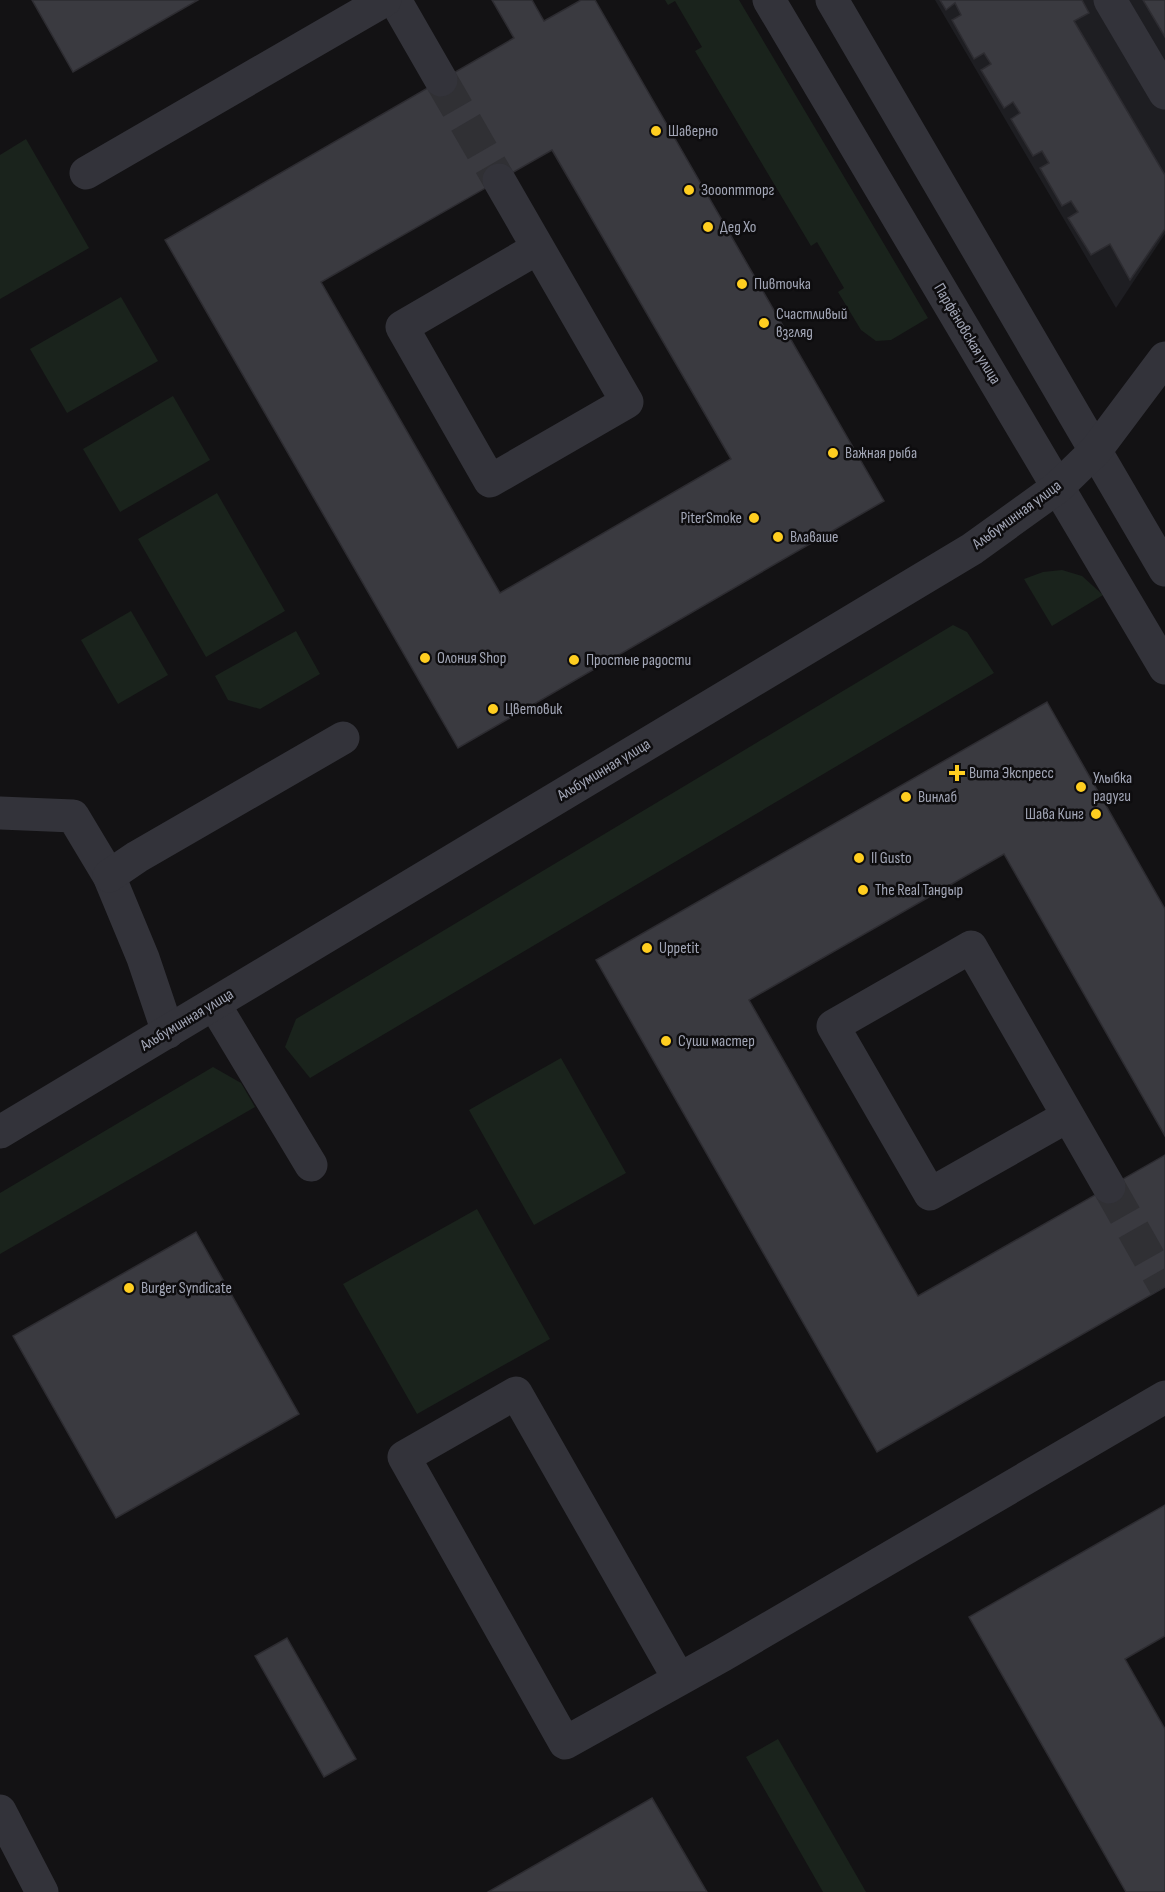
<svg xmlns="http://www.w3.org/2000/svg" width="1165" height="1892" viewBox="0 0 1165 1892" font-family="'Sofia Sans Condensed',sans-serif">
	<rect width="100%" height="100%" fill="#131214"/>
	<path fill="#1e1e22" d="M 935,0 L 1165,0 L 1165,234 L 1116,308 Z"/>
	<g fill="#1a231c">
		<path d="M 665,0 L 739,0 L 928,318 L 891,340 L 876,341 L 861,330 L 838,292 L 844,288 L 817,242 L 811,246 L 695,51 L 702,47 L 675,1 L 668,5 Z"/>
		<path d="M 26,139 L 89,248 L 0,299 L 0,155 Z"/>
		<path d="M 121,297 L 158,361 L 67,413 L 30,349 Z"/>
		<path d="M 173,396 L 210,460 L 120,512 L 83,449 Z"/>
		<path d="M 217,493 L 285,611 L 206,657 L 138,539 Z"/>
		<path d="M 1062,570 L 1082,576 L 1103,595 L 1052,626 L 1024,579 L 1043,572 Z"/>
		<path d="M 131,611 L 168,675 L 118,704 L 81,640 Z"/>
		<path d="M 953,625 L 967,632 L 994,673 L 310,1078 L 285,1047 L 296,1019 Z"/>
		<path d="M 296,631 L 320,674 L 260,709 L 228,700 L 215,676 Z"/>
		<path d="M 561,1058 L 626,1173 L 534,1225 L 469,1110 Z"/>
		<path d="M 213,1067 L 241,1083 L 255,1107 L 0,1254 L 0,1193 Z"/>
		<path d="M 477,1209 L 550,1339 L 417,1414 L 343,1284 Z"/>
		<path d="M 778,1739 L 866,1892 L 823,1892 L 746,1757 Z"/>
	</g>
	<g fill="#3a3a40" stroke="#2d2c31" stroke-width="1.5" fill-rule="evenodd">
		<path d="M 32,0 L 198,0 L 73,72 Z"/>
		<path d="M 492,0 L 532,0 L 544,21 L 581,0 L 595,0 L 884,501 L 458,748 L 165,240 L 514,38 ZM 552,150 L 731,459 L 500,593 L 321,282 Z"/>
		<path d="M 940,0 L 1082,0 L 1089,13 L 1074,21 L 1165,175 L 1165,229 L 1130,280 L 1110,244 L 1091,255 L 1068,218 L 1078,212 L 1071,201 L 1062,206 L 1040,168 L 1049,163 L 1042,151 L 1033,156 L 1011,119 L 1020,113 L 1013,102 L 1004,108 L 981,70 L 991,64 L 984,53 L 974,59 L 952,20 L 961,15 L 955,3 L 946,10 Z"/>
		<path d="M 1143,0 L 1165,0 L 1165,37 Z"/>
		<path d="M 1047,702 L 1165,909 L 1165,1136 L 1004,854 L 749,1000 L 918,1296 L 1165,1155 L 1165,1287 L 877,1452 L 596,960 Z"/>
		<path d="M 196,1232 L 299,1414 L 116,1518 L 13,1336 Z"/>
		<path d="M 1165,1505 L 1165,1636 L 1125,1659 L 1165,1729 L 1165,1892 L 1126,1892 L 969,1617 Z"/>
		<path d="M 287,1638 L 356,1759 L 324,1777 L 255,1656 Z"/>
		<path d="M 652,1798 L 707,1892 L 488,1892 Z"/>
	</g>
	<g fill="none" stroke-linecap="round" stroke-linejoin="round">
		<g stroke="#303034" stroke-width="33" stroke-dasharray="33 16" stroke-linecap="butt">
			<path d="M 441,80 L 499,180"/>
			<path d="M 1109,1187 L 1165,1286"/>
		</g>
		<g stroke="#33333a" stroke-width="33">
			<path d="M 395,0 L 441,80"/>
			<path d="M 769,0 L 1165,668"/>
			<path d="M 832,0 L 1165,570"/>
			<path d="M 1110,0 L 1165,93"/>
			<path d="M 86,173 L 385,0"/>
			<path d="M 499,180 L 627,402 L 490,481 L 402,327 L 538,248"/>
			<path d="M 0,813 L 73,816 L 109,876 L 143,958 L 168,1032"/>
			<path d="M 109,876 L 137,857 L 343,738"/>
			<path d="M 214,1004 L 311,1165"/>
			<path d="M 1068,1116 L 930,1194 L 833,1026 L 971,947 L 1109,1187"/>
			<path d="M 0,1132 L 972,549 L 1058,487 L 1096,450 L 1165,358"/>
			<path d="M 679,1679 L 516,1393 L 404,1457 L 565,1743 L 723,1655 L 1165,1397"/>
			<path d="M 0,1811 L 42,1892"/>
		</g>
	</g>
	<g fill="#ffce20" stroke="#0e0d0f" stroke-width="2">
		<circle cx="656" cy="131" r="6"/>
		<circle cx="689" cy="190" r="6"/>
		<circle cx="708" cy="227" r="6"/>
		<circle cx="742" cy="284" r="6"/>
		<circle cx="764" cy="323" r="6"/>
		<circle cx="833" cy="453" r="6"/>
		<circle cx="754" cy="518" r="6"/>
		<circle cx="778" cy="537" r="6"/>
		<circle cx="425" cy="658" r="6"/>
		<circle cx="574" cy="660" r="6"/>
		<circle cx="493" cy="709" r="6"/>
		<path d="M954 764h6v6h6v6h-6v6h-6v-6h-6v-6h6z"/>
		<circle cx="1081" cy="787" r="6"/>
		<circle cx="906" cy="797" r="6"/>
		<circle cx="1096" cy="814" r="6"/>
		<circle cx="859" cy="858" r="6"/>
		<circle cx="863" cy="890" r="6"/>
		<circle cx="647" cy="948" r="6"/>
		<circle cx="666" cy="1041" r="6"/>
		<circle cx="129" cy="1288" r="6"/>
	</g>
	<g text-anchor="middle" dominant-baseline="central" stroke-width="5" stroke-linejoin="round" paint-order="stroke">
		<g font-size="16" fill="#a2a6b6" stroke="#0e0d0f" text-anchor="start">
			<text x="668" y="131">Шаверно</text>
			<text x="701" y="190">Зоооптторг</text>
			<text x="720" y="227">Дед Хо</text>
			<text x="754" y="284">Пивточка</text>
			<text x="776" y="314">Счастливый<tspan x="776" dy="18">взгляд</tspan></text>
			<text x="845" y="453">Важная рыба</text>
			<text x="742" y="518" text-anchor="end">PiterSmoke</text>
			<text x="790" y="537">Влаваше</text>
			<text x="437" y="658">Олония Shop</text>
			<text x="586" y="660">Простые радости</text>
			<text x="505" y="709">Цветовик</text>
			<text x="969" y="773">Вита Экспресс</text>
			<text x="1093" y="778">Улыбка<tspan x="1093" dy="18">радуги</tspan></text>
			<text x="918" y="797">Винлаб</text>
			<text x="1084" y="814" text-anchor="end">Шава Кинг</text>
			<text x="871" y="858">Il Gusto</text>
			<text x="875" y="890">The Real Тандыр</text>
			<text x="659" y="948">Uppetit</text>
			<text x="678" y="1041">Суши мастер</text>
			<text x="141" y="1288">Burger Syndicate</text>
		</g>
		<g font-size="16" fill="#a2a6b6" stroke="#0e0d0f">
			<text transform="translate(967 334) rotate(59)">Парфёновская улица</text>
			<text transform="translate(1017 515) rotate(-36)">Альбуминная улица</text>
			<text transform="translate(604 770) rotate(-31)">Альбуминная улица</text>
			<text transform="translate(187 1020) rotate(-31)">Альбуминная улица</text>
		</g>
	</g>
</svg>
